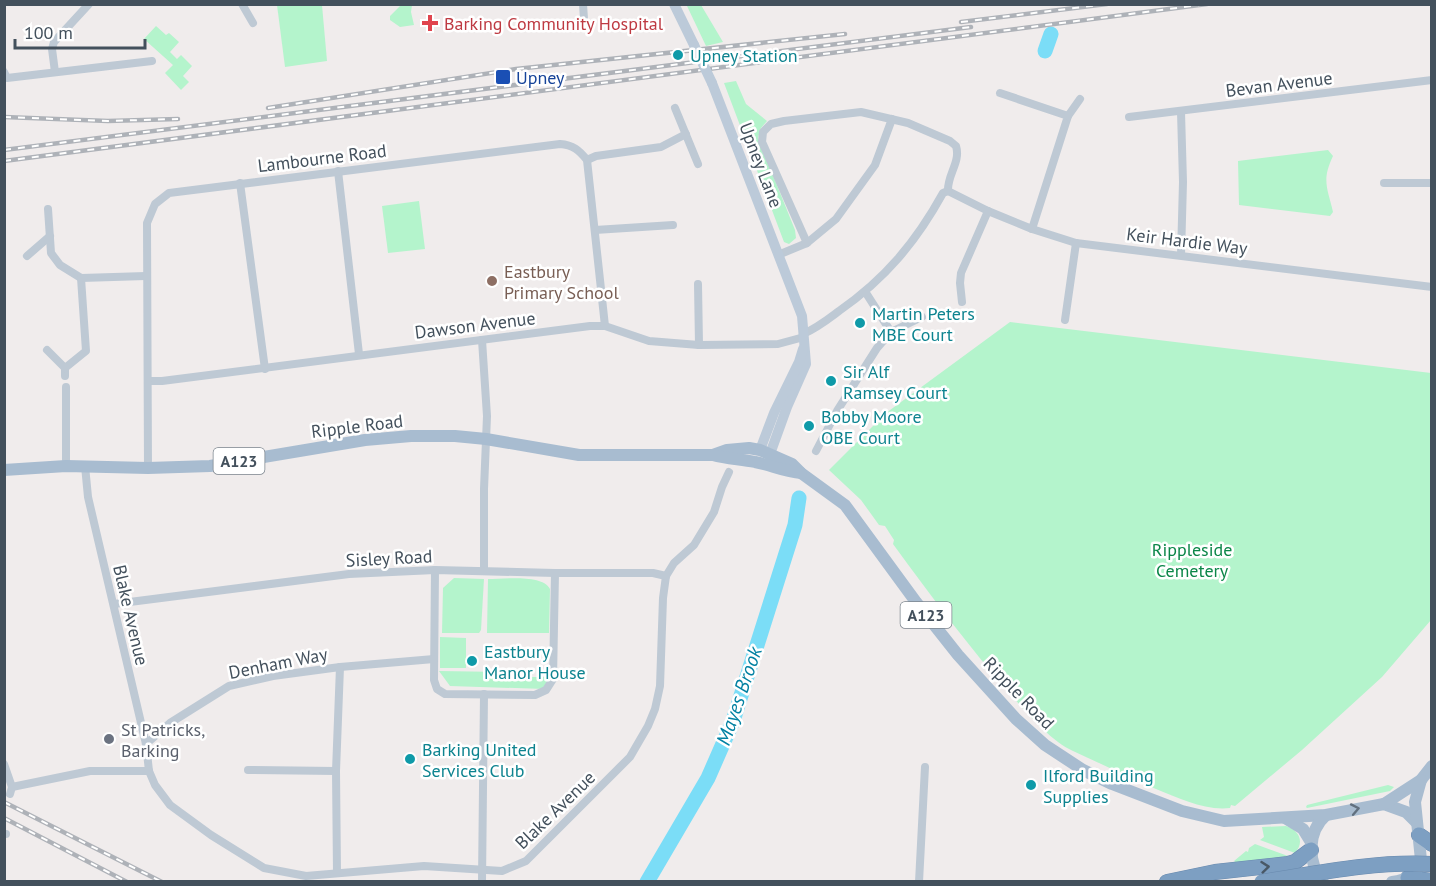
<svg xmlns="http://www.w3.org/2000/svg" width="1436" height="886" viewBox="0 0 1436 886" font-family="'PT Sans',sans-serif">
	<rect width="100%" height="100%" fill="#f0ecec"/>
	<g fill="#b4f4cc">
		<path d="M 690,4 L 701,5 L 723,42 L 706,46 L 687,6 Z"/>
		<path d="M 277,5 L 322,5 L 327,61 L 285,67 Z"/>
		<path d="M 412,5 L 411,12 L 414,25 L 400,27 L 390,20 L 390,16 L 400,6 Z"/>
		<path d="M 156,26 L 166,35 L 169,33 L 179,42 L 170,52 L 177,59 L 181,55 L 192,66 L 183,76 L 189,82 L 181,90 L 165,73 L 173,65 L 144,39 Z"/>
		<path d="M 736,81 L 746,104 L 767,121 L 761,128 L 758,138 L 795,230 L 796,238 L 789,244 L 784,242 L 724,83 Z"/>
		<path d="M 1328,150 L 1333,156 C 1321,181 1328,189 1333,212 L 1330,216 L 1239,205 L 1238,161 Z"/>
		<path d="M 419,201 L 425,249 L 388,253 L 382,206 Z"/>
		<path d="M 1010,322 L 1431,373 L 1431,620 L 1382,677 L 1302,750 L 1235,806 L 1231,805 L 1230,808 C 1205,811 1179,798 1156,789 C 1127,777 1100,763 1073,751 C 1051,741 1028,714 1012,696 C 969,647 931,596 893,544 L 894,540 L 885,526 L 879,525 L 861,500 L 829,470 L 886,413 Z"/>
		<path d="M 454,578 L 484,579 L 481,630 L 479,633 L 442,633 L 443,588 Z"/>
		<path d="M 488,579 C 504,579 543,574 550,589 L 549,633 L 487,633 Z"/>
		<path d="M 440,637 L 466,638 L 466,668 L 440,668 Z"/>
		<path d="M 439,671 L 504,672 L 505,677 L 548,677 L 549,683 L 545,689 L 450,686 Z"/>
		<path d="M 1388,785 L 1394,787 L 1390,791 L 1307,808 L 1306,807 L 1307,805 Z"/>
		<path d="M 1286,826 C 1299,830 1305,842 1295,853 L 1260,840 L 1264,837 L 1262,827 Z"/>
		<path d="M 1255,844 L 1288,856 L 1239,864 L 1235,862 L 1234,861 L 1246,851 L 1248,852 L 1249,848 Z"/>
	</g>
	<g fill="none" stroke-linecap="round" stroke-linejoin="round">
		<g stroke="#7bddf7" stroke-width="15">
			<path d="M 1045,51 L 1051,34"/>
			<path d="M 647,882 L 708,778 L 733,721 L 795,525 L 799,498"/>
		</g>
		<g stroke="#698aae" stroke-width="16">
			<g id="highway">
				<path d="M 1419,835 L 1432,844"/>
				<path d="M 1408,878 L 1432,881"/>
				<path d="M 1167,882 L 1215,872 L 1288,864 L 1295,862 L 1311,850"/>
			</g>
		</g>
		<g stroke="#bec9d4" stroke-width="8">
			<path d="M 242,4 L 253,23"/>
			<path d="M 583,4 L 584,19"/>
			<path d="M 4,72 L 7,78 L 152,61"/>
			<path d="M 55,72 L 52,49 L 54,42 L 89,4"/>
			<path d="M 1000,93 L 1068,116 L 1032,229"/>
			<path d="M 675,108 L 698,164"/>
			<path d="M 1181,112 L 1183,182 L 1181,255"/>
			<path d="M 1068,116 L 1080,99"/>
			<path d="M 1129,117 L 1432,80"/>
			<path d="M 587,160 L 596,156 L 661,147 L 686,134"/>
			<path d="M 338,171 L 359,354"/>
			<path d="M 240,183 L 265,369"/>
			<path d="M 1384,183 L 1432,183"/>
			<path d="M 948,191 L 988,211 L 1032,229 L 1076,243 L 1432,287"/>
			<path d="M 48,209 L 51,253 L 60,265 L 81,278 L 86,351 L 65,368 L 65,376"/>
			<path d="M 595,230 L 673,225"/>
			<path d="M 807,243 L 762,142 L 763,132 L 771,124 L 784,121 L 861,112 L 908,123 L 950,141 L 956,146 C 961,162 947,175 948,191"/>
			<path d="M 778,255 L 807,243 L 836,219 L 875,165 L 892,119"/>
			<path d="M 27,256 L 50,236"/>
			<path d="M 81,278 L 146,276"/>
			<path d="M 698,284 L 699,345"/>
			<path d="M 866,293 L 891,332"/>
			<path d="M 962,302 L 960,283 L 961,273 L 988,211"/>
			<path d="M 1065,320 L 1076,243"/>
			<path d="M 803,334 C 817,328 827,320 839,311 C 885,279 916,242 943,193 L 948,191"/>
			<path d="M 482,340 L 487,416 L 484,489 L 484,571"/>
			<path d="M 47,350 L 65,368"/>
			<path d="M 148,381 L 162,381 L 590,326 L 605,326 L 649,341 L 699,345 L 778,344 L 804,337"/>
			<path d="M 816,451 L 837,411 L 877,348 L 891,332 L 922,317"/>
			<path d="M 66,466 L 66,387"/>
			<path d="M 85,466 L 88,497 L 146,744 L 149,771 L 155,785 L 170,805 L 211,835 L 264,868 L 306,876 L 424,866 L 502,871 L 526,861 L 630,757 L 648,726 L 655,709 L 660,686 L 663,598 L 666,576 L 674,563 L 694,545 L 714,512 L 722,487 L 729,472"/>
			<path d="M 148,468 L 147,223 L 155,204 L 169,193 L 560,144 C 573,145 579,150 587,160 L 605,326"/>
			<path d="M 435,570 L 434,680 L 437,689 L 445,694 L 535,695 L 546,690 L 553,679 L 555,573"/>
			<path d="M 114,604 L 349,574 L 435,570 L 555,573 L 653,573 L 666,576"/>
			<path d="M 146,744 L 170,723 L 229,686 L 273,676 L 340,667 L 434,659"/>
			<path d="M 4,764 L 12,787 L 10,794"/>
			<path d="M 248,770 L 336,771"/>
			<path d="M 12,787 L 90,771 L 149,771"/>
			<path d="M 4,834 L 6,834"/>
			<path d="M 337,873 L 336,771 L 340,667"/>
			<path d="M 482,882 L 484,694"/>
			<path d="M 919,882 L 925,767"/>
		</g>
		<g stroke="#bccad9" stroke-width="10">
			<path d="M 674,4 L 694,45"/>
			<path d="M 712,83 L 802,316 L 806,364 L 787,407 L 770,454"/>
			<path d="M 760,450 L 774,413 L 799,362 L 803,349"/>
		</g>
		<g stroke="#a8bcd0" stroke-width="12">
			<path d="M 713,455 L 727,450 L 749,448 L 760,450 L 792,464 L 801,473 L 845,505 L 916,602 L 958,655 L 1016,719 L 1045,745 L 1083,770 L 1112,784 L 1182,811 L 1224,821 L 1326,815 L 1384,804 L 1406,812 L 1417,823"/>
			<path d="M 4,470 L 66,466 L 148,468 L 210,466 L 365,440 L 411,436 L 455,436 L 486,439 L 579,455 L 713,455 C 727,459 741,459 755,462 C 771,465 785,472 801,473"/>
			<path d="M 1384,804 L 1421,780 L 1432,766"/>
			<path d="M 1285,818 L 1303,829 L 1311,842"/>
			<path d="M 1323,882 C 1307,862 1307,832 1326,815"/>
			<path d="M 1392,882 C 1407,880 1416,876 1421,860 L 1415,802 L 1421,780"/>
		</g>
		<use href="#highway" stroke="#7d9fc2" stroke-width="15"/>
		<g stroke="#aeb2b8" stroke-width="4.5">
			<g id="rail">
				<path d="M 961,22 L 1107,4"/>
				<path d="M 268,108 L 516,69 L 845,34"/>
				<path d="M 4,117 L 108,121 L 178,119"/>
				<path d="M 4,150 L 971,27"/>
				<path d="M 4,161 L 1207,4"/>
				<path d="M 4,802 L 162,882"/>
				<path d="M 4,818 L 127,882"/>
			</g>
		</g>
		<use href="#rail" stroke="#fff" stroke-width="2" stroke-dasharray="7" stroke-linecap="butt"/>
		<g stroke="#698aae" stroke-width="16" stroke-linecap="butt">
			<path id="highway-bridge" d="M 1262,882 C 1318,873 1375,861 1432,864"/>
		</g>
		<path stroke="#bccad9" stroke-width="10" d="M 694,45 L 712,83"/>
		<use href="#highway-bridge" stroke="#7d9fc2" stroke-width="15"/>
	</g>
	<defs><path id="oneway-chevron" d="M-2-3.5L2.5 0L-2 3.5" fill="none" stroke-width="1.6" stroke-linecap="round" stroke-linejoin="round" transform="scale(1.5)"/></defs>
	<use stroke="#61707f" href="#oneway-chevron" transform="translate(1355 809) rotate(-11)"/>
	<use stroke="#495866" href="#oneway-chevron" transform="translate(1265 867) rotate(-6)"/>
	<path fill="#e0444e" stroke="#fff" stroke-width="2" d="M427 14h6v6h6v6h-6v6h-6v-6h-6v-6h6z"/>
	<g fill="#0f9aa8" stroke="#fff" stroke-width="2">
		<circle cx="678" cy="55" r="6"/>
		<circle cx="860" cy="323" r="6"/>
		<circle cx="831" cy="381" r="6"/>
		<circle cx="809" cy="426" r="6"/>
		<circle cx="472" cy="661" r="6"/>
		<circle cx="410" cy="759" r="6"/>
		<circle cx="1031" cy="785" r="6"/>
	</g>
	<rect fill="#1a4fb4" stroke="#fff" stroke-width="2" x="495" y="69" width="16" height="16" rx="3"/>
	<circle fill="#8d6e63" stroke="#fff" stroke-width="2" cx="492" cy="281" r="6"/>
	<circle fill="#6b7280" stroke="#fff" stroke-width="2" cx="109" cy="739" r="6"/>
	<g text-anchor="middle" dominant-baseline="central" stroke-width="5" stroke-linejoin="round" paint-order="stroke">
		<g fill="#fff" stroke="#7b848d" stroke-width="1.5">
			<rect x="213.5" y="448" width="51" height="26" rx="4.5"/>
			<rect x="900.5" y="602" width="51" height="26" rx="4.5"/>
		</g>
		<g font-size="16" font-weight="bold" fill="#43505c">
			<text x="239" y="461">A123</text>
			<text x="926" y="615">A123</text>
		</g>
		<g font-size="18" fill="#be3a42" stroke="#fff" text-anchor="start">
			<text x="444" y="23">Barking Community Hospital</text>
		</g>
		<g font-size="18" fill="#0d838f" stroke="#fff" text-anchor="start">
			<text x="690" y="55">Upney Station</text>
			<text x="872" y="313">Martin Peters<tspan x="872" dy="21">MBE Court</tspan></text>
			<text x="843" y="371">Sir Alf<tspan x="843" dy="21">Ramsey Court</tspan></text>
			<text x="821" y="416">Bobby Moore<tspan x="821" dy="21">OBE Court</tspan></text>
			<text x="484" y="651">Eastbury<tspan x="484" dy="21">Manor House</tspan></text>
			<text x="422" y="749">Barking United<tspan x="422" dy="21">Services Club</tspan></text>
			<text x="1043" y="775">Ilford Building<tspan x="1043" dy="21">Supplies</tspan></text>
		</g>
		<g font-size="18" fill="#164399" stroke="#fff" text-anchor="start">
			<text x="516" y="77">Upney</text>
		</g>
		<g font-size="18" fill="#43505c" stroke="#fff">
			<text transform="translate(1279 84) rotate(-7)">Bevan Avenue</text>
			<text transform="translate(322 158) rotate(-7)">Lambourne Road</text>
			<text transform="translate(761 165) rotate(69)">Upney Lane</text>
			<text transform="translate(1187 241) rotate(7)">Keir Hardie Way</text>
			<text transform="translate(475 325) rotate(-7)">Dawson Avenue</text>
			<text transform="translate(357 426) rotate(-7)">Ripple Road</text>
			<text transform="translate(389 558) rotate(-3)">Sisley Road</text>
			<text transform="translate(131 615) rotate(77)">Blake Avenue</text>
			<text transform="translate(278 663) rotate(-11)">Denham Way</text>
			<text transform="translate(1019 693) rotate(46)">Ripple Road</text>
			<text transform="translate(555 810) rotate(-44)">Blake Avenue</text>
		</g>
		<g font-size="18" fill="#785e54" stroke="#fff" text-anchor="start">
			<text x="504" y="271">Eastbury<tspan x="504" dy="21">Primary School</tspan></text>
		</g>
		<g font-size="18" fill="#0b8648" stroke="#fff">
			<text x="1192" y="549">Rippleside<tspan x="1192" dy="21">Cemetery</tspan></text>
		</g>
		<g font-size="18" fill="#5b616d" stroke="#fff" text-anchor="start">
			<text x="121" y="729">St Patricks,<tspan x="121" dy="21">Barking</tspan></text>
		</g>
		<g font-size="20" font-style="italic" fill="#0281a2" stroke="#fff">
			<text transform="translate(739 696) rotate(-71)">Mayes Brook</text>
		</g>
	</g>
	<rect width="1436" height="886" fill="none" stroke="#43505c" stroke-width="12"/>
	<path d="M15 39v9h130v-9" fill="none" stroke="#43505c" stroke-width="3"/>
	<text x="24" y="39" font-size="18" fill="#43505c" stroke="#ffffff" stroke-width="4.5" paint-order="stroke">100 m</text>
</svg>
